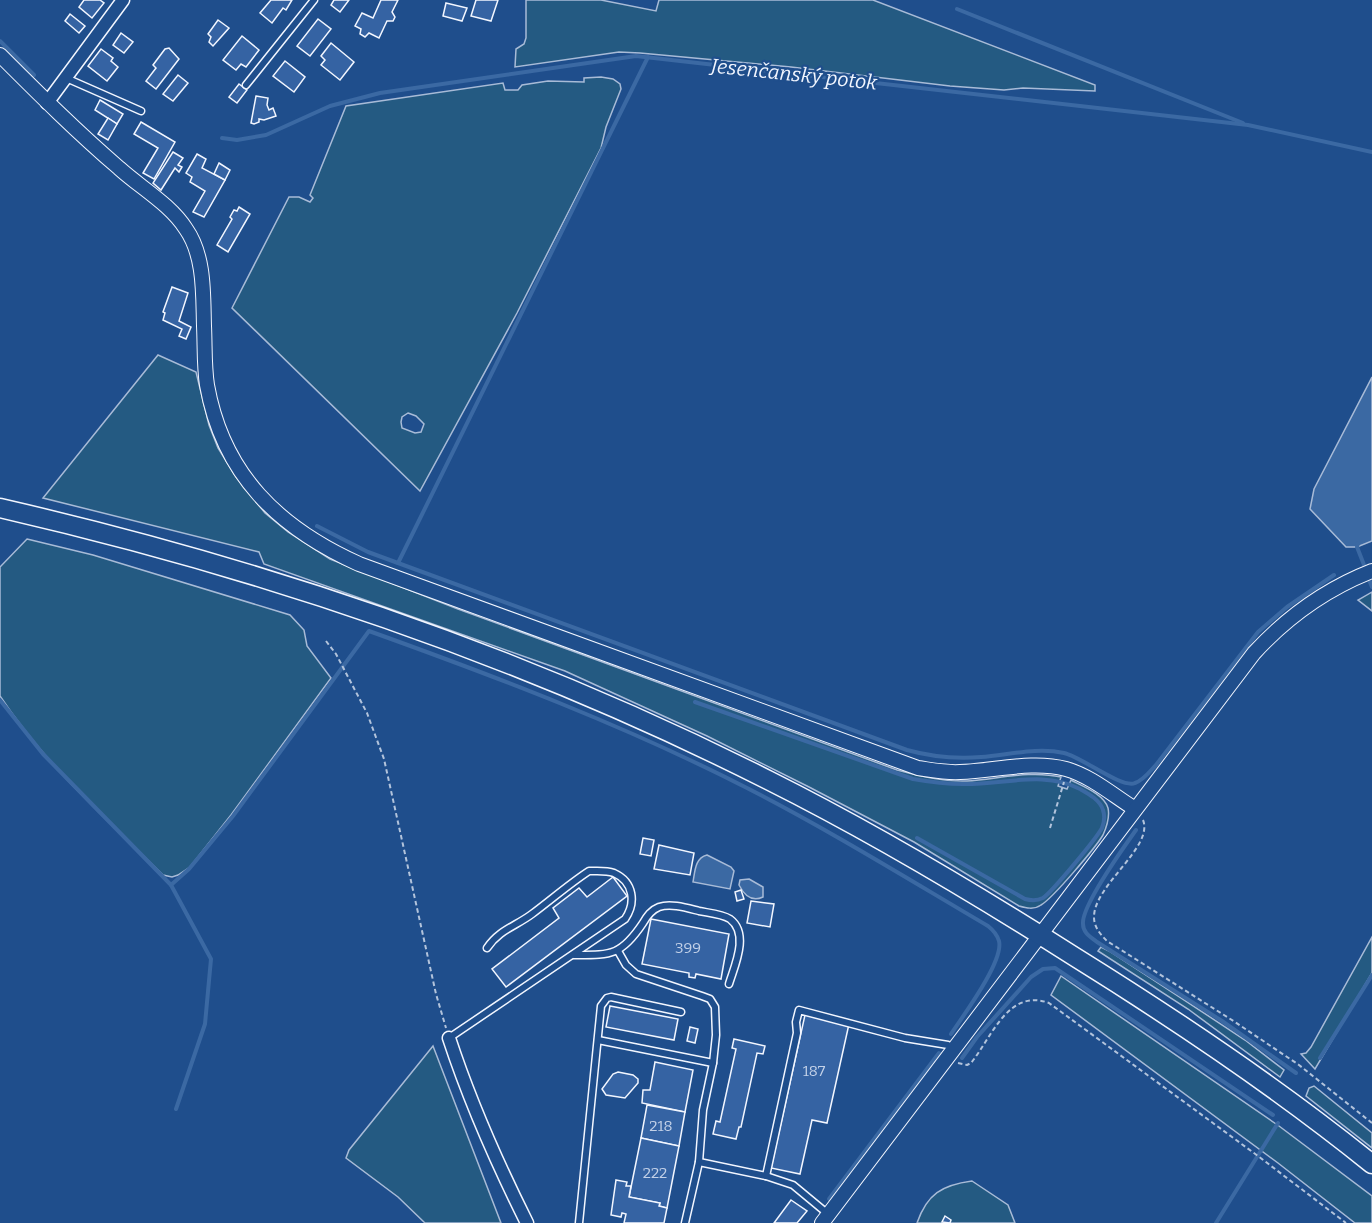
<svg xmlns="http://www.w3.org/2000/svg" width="1372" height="1223" viewBox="0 0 1372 1223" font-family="Bitter,serif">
	<rect width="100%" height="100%" fill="#1f4e8c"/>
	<g fill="#245a82" stroke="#a8bbd7" stroke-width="1.5" fill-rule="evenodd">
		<path d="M 526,0 L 601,0 L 656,11 L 659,0 L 873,0 L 1095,85 L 1095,91 L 1023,88 L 1004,90 L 950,86 L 791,67 L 640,53 L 619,52 L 515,67 L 516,49 L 524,44 L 526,38 Z"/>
		<path d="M 601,77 L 613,79 L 620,84 L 621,89 L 606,127 L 601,148 L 517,313 L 420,491 L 232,308 L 289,197 L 299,197 L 310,202 L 313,198 L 310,195 L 346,106 L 503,83 L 505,90 L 518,90 L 522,85 L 548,81 L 584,82 L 584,78 ZM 408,413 L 416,416 L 424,424 L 421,432 L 415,433 L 402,428 L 401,422 L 402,417 Z"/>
		<path d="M 158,355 L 196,372 L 209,425 L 218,448 L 236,477 L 265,513 L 288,532 L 330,559 L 458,609 L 897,770 C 920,776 943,782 967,781 C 998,779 1030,770 1061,777 L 1058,786 L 1067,789 L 1071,780 C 1082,786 1104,794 1108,808 C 1110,817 1107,826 1103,835 C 1096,847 1053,898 1041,905 C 1034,910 1026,908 1019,906 L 914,842 L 809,787 L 707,736 L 565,671 L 264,564 L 259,552 L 43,498 Z"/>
		<path d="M 27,539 L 93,555 L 290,615 L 304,630 L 307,646 L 331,678 L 231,815 L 190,867 L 178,875 L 172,877 L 163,875 C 106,819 44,763 0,696 L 0,567 Z"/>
		<path d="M 1372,592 L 1372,611 L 1358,600 Z"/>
		<path d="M 1372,937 L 1372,973 L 1315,1069 L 1301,1054 L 1306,1053 L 1311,1047 Z"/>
		<path d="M 1101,947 L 1111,952 L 1245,1040 L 1284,1070 L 1280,1077 L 1188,1009 L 1098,951 Z"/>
		<path d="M 1061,976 L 1279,1126 L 1372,1196 L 1372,1223 L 1355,1223 L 1278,1163 L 1051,995 Z"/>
		<path d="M 433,1046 L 501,1223 L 425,1223 L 398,1197 L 346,1158 L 349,1150 Z"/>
		<path d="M 1314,1086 L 1372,1133 L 1372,1148 L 1306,1096 L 1309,1088 Z"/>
		<path d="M 972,1181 L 1008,1205 L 1015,1223 L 917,1223 C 927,1194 942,1185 972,1181 Z"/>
	</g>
	<g fill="#3b69a3" stroke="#a8bbd7" stroke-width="1.5">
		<path d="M 1372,377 L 1372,541 L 1357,547 L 1346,547 L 1310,509 L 1314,489 Z"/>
		<path d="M 707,855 L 731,867 L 734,871 L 730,889 L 693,882 C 695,871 695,858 707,855 Z"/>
		<path d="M 749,879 L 763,887 L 763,897 C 752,902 744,895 739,885 L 740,880 Z"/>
	</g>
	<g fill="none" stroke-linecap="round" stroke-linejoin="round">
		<g stroke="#3b69a3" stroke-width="4">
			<path d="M 957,9 L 1243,123"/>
			<path d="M 0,41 L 34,75"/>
			<path d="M 222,138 L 237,140 L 266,135 L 330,106 L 380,93 L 636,56 L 1248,125 L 1372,152"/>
			<path d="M 317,526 L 368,552 L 907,750 C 932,757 955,759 981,757 C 1008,755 1037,747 1064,753 C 1082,757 1122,789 1135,783 C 1144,780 1150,771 1156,765 L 1258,632 L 1287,607 L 1334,575"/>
			<path d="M 1358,543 L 1357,547 L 1366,570"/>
			<path d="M 398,563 L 648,57"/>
			<path d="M 1368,577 L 1372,587"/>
			<path d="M 0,700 L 43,754 L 171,885 L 189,869 L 233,816 L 369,631 C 497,677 626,726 747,788 C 829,830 908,879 988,926 C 993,930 997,934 999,941 C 1004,961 963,1016 951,1034"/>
			<path d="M 695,702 L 913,779 C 930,782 946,784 963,784 C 1002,785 1044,770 1080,789 C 1089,794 1100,800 1103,810 C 1105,816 1104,823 1102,828 C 1096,839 1052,892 1043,898 C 1037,901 1032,901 1025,899 L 917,838"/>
			<path d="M 1136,830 C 1124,847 1081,906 1083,924 C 1083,933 1091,937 1097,942 L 1222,1021 L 1296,1073"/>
			<path d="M 171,885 L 211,959 L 205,1024 L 176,1109"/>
			<path d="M 962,1058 L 977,1037 L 1031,977 L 1043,969 L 1055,968 L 1273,1115"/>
			<path d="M 1320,1058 L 1372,975"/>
			<path d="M 829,1199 L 939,1053"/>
			<path d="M 1216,1223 L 1278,1123"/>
		</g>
	</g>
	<g fill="#3563a3" stroke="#f2f6ff" stroke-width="1.5">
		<path d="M 84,0 L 100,0 L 104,3 L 92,18 L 79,7 Z"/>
		<path d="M 271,0 L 292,0 L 286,10 L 283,8 L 272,23 L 260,13 Z"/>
		<path d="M 334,0 L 349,0 L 340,12 L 331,5 Z"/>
		<path d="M 381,0 L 398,0 L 392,12 L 395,17 L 393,21 L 387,21 L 379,38 L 369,33 L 365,37 L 360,34 L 361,29 L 355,26 L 362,13 L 373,18 Z"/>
		<path d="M 476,0 L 498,0 L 491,21 L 471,16 Z"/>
		<path d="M 446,3 L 467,8 L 462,21 L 443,16 Z"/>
		<path d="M 70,14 L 85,26 L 79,33 L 65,21 Z"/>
		<path d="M 318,19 L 331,29 L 310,56 L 297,46 Z"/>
		<path d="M 218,20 L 229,28 L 213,46 L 209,42 L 211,37 L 208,34 Z"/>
		<path d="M 121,33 L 133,42 L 124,53 L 113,45 Z"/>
		<path d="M 242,36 L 259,50 L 246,67 L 241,64 L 236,70 L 223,60 Z"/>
		<path d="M 331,43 L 354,62 L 340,80 L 321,65 L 325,60 L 321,56 Z"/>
		<path d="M 169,48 L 179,59 L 156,89 L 146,81 L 156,68 L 153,65 L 165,49 Z"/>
		<path d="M 101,49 L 113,58 L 111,61 L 118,67 L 107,81 L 88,66 Z"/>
		<path d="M 285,61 L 305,77 L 294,92 L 273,76 Z"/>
		<path d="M 178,75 L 188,83 L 173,101 L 163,94 Z"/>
		<path d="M 239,84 L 247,90 L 237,103 L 229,97 Z"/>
		<path d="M 256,96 L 268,98 L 267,105 L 269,110 L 273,108 L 276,116 L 264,120 L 259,119 L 259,122 L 254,124 L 251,123 Z"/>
		<path d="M 100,100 L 123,114 L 117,124 L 95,110 Z"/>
		<path d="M 108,118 L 117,124 L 108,140 L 98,134 Z"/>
		<path d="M 141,122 L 175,142 L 154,179 L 143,173 L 158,148 L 134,134 Z"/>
		<path d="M 173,152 L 183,158 L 178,165 L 182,167 L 179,172 L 175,168 L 161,190 L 153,183 Z"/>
		<path d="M 197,154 L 206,159 L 202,168 L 225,180 L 204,217 L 193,212 L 205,191 L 190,182 L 192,177 L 186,173 Z"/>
		<path d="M 219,163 L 230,170 L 225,180 L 214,174 Z"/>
		<path d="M 239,207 L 250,214 L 228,252 L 217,245 L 232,219 L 230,217 L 234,210 L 237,211 Z"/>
		<path d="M 172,287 L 188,293 L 179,321 L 191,327 L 186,339 L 179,336 L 182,329 L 163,320 L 165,313 L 163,312 Z"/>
		<path d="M 643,838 L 654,840 L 651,856 L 640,854 Z"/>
		<path d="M 659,845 L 694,853 L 690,875 L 654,869 Z"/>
		<path d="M 613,877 L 627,896 L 506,987 L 492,969 L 559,918 L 553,908 L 579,888 L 587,897 Z"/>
		<path d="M 741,890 L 744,899 L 737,901 L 735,892 Z"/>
		<path d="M 751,901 L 774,904 L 770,927 L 747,923 Z"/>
		<path d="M 651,919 L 729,934 L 721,979 L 696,974 L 695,978 L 689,977 L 689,973 L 642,964 Z"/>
		<path d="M 610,1006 L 678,1019 L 674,1040 L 606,1027 Z"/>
		<path d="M 805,1015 L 849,1024 L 827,1123 L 812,1120 L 800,1174 L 771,1168 Z"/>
		<path d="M 690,1027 L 698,1029 L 695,1043 L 687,1041 Z"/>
		<path d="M 734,1039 L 765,1046 L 763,1054 L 757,1053 L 741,1127 L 739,1127 L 736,1139 L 713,1134 L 716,1121 L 720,1122 L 736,1049 L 732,1048 Z"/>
		<path d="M 655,1062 L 693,1070 L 685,1112 L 642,1103 L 643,1090 L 650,1090 Z"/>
		<path d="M 618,1072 L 633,1075 L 638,1079 L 638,1083 L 625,1098 L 606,1095 L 602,1089 L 613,1074 Z"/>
		<path d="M 647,1105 L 685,1112 L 679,1146 L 641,1138 Z"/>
		<path d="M 641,1138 L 679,1146 L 667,1208 L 659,1206 L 660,1203 L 629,1197 Z"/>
		<path d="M 616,1180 L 627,1182 L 626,1186 L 631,1186 L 629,1197 L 660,1203 L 659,1206 L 667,1208 L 664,1223 L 624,1223 L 626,1214 L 622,1213 L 621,1217 L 611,1215 Z"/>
		<path d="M 791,1200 L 807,1211 L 797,1223 L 774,1223 Z"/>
		<path d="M 945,1216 L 951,1220 L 950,1223 L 942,1222 Z"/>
	</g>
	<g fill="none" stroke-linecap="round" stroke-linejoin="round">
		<g stroke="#f2f6ff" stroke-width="9">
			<g id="service">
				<path d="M 66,78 L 141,111"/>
				<path d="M 246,85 L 314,0"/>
				<path d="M 618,951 L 626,965 L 636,974 L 702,996 L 710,999 L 715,1007 L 716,1035 L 713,1063 L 703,1110 L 699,1162 L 685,1223"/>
				<path d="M 574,955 C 611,955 621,956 643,923 C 647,916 651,910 659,907 C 671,903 687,908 699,911 C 709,913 722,914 730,919 C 750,934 734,967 729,984"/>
				<path d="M 449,1038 L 625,919 C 636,903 634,882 614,873 C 606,870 597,871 589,871 C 569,884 551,900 532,914 C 516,926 499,930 487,948"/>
				<path d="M 598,1040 L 713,1063"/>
				<path d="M 699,1162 L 766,1176 L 793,1185 L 828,1214"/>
				<path d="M 766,1176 L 797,1033 L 796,1022 L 799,1010 L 905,1038 L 948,1045 L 953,1048"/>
				<path d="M 579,1223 L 601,1006 L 607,998 L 611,997 L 681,1012"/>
			</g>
		</g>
		<g stroke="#f2f6ff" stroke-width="15">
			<g id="minor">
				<path d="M 47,103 L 123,0"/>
				<path d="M 449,1038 C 470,1102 497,1163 527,1223"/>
			</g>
		</g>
		<g stroke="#f2f6ff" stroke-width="16">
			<g id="tertiary">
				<path d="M 0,55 C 39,94 77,132 119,168 C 141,188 170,204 186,229 C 205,256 203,295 204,326 C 205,346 204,366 207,385 C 223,475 279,528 359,564 L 918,768 C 932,770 946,773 960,772 C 995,771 1032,760 1066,769 C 1091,776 1114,796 1135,809"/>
				<path d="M 822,1223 L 1254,653 C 1288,616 1326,589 1372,571"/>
			</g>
		</g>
		<g stroke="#f2f6ff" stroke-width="21">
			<path id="primary" d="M 0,508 C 265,569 525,657 768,780 C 874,833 976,894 1075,957 C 1178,1021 1278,1088 1372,1164"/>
		</g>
		<g stroke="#b3c4dc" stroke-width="2" stroke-dasharray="4.5 3" stroke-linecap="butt">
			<path d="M 326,641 L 336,654 L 367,713 L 384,759 L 436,994 L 446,1028"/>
			<path d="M 1143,820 C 1154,847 1094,885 1094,917 C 1094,927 1100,934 1107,941 L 1235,1022 L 1299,1065 L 1372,1123"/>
			<path d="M 1050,828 L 1064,782"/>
			<path d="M 958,1063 L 967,1065 L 971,1063 C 992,1037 1008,988 1049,1003 L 1258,1156 L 1346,1223"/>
		</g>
		<use href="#service" stroke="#1f4e8c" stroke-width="6"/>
		<use href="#minor" stroke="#1f4e8c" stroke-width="12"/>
		<use href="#tertiary" stroke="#1f4e8c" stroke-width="14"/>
		<use href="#primary" stroke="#1f4e8c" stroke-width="18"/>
	</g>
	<g text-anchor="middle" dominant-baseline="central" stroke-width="4.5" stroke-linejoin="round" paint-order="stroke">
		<g font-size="15" fill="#c3d1e8">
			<text x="688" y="948">399</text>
			<text x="814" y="1071">187</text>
			<text x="661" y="1126">218</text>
			<text x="655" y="1173">222</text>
		</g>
		<g font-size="20" font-style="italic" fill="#f2f6ff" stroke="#1f4e8c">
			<text transform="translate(794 74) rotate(6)">Jesenčanský potok</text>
		</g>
	</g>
</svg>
